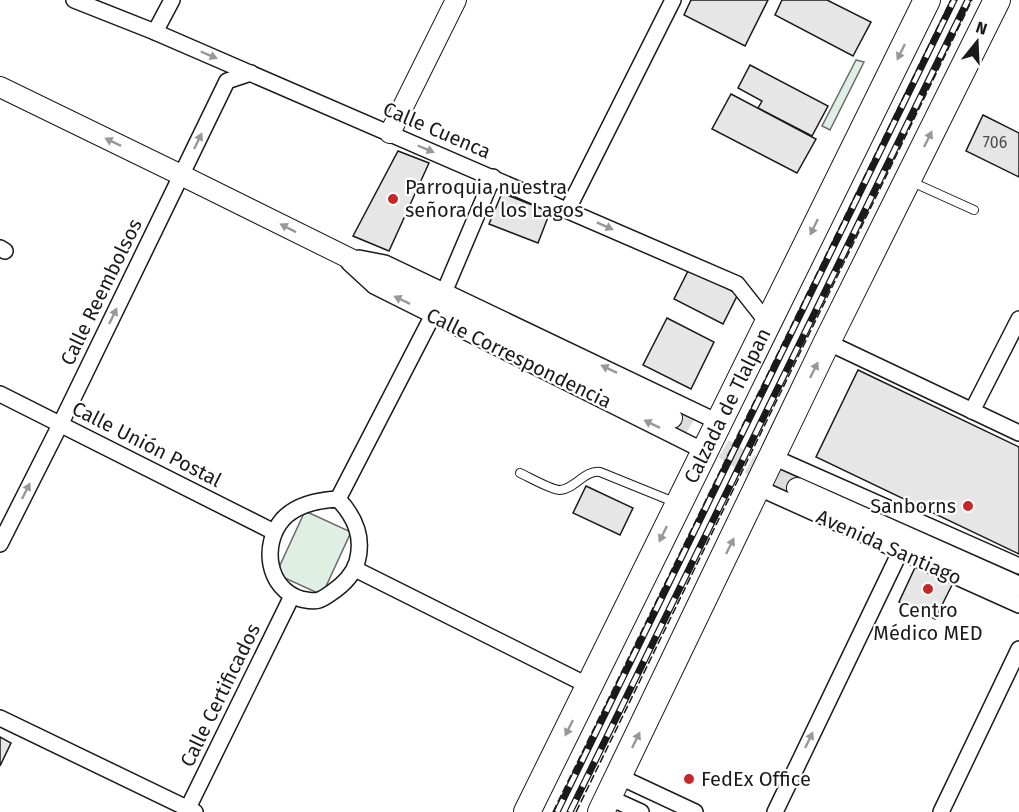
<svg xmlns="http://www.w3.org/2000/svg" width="1019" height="812" viewBox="0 0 1019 812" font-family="'Fira Sans',sans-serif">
	<rect width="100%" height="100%" fill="#fff"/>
	<g fill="#e0efe3" stroke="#6a6a6a" stroke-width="1.5">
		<path d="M 856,60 L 864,62 L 830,130 L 822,126 Z"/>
		<path d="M 305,511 L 351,532 L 322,595 L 276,574 Z"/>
	</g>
	<g fill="#e6e6e6" stroke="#1a1a1a" stroke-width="1.5">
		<path d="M 691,0 L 768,0 L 745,46 L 684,15 Z"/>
		<path d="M 782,0 L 827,0 L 871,22 L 853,56 L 775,15 Z"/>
		<path d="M 750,65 L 828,106 L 812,136 L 758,108 L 762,101 L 738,88 Z"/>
		<path d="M 731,94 L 816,139 L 797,173 L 712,129 Z"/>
		<path d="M 983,115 L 1019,133 L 1019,177 L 966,151 Z"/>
		<path d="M 398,151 L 429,163 L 389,251 L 353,236 Z"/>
		<path d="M 502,193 L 550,212 L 538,243 L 489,224 Z"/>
		<path d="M 689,269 L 738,294 L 723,324 L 674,299 Z"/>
		<path d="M 667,318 L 714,342 L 691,389 L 643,365 Z"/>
		<path d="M 858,370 L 1019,447 L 1019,554 L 816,457 Z"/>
		<path d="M 586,486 L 633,508 L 620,535 L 573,513 Z"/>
		<path d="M 919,559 L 957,575 L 935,619 L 899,602 Z"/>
		<path d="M 0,737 L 11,743 L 0,766 Z"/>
	</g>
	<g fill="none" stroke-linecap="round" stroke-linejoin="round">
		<path stroke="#ddd" stroke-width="20" stroke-dasharray="20 10" stroke-linecap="butt" d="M 672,418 L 747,463 L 797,488"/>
		<g stroke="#1a1a1a" stroke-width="10">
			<g id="service">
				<path d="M 912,182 L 974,210"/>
				<path d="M 520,473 C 529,477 551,490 560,490 C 575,489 584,470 600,472 L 674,502"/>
			</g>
		</g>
		<g stroke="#1a1a1a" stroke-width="18">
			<g id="minor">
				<path d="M 74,0 L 155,32 L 737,284 L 767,322"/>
				<path d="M 155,32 L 172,0"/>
				<path d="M 568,209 L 673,0"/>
				<path d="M 0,248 L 5,251"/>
				<path d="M 359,258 L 385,263 L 718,422"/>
				<path d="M 349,263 L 374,286 L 704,451"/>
				<path d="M 445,290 L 493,177"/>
				<path d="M 827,342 L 1019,433"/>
				<path d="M 0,394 L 274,532"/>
				<path d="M 972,411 L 1019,319"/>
				<path d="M 773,457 L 1019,566"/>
				<path d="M 759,488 L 1019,605"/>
				<path d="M 338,499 C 355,517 364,537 357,562 C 353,575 343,585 331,593 C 328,595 323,599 319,600 C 314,602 306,600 301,599 C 267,589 261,544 283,519 C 297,504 319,500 338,499 Z"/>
				<path d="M 338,499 L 433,315"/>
				<path d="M 0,544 L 61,423 L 227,81 L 251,73"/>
				<path d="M 355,569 L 589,686"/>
				<path d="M 0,718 L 195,812"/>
				<path d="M 618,776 L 695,812"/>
				<path d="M 608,797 L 641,812"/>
				<path d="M 186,812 L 292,596"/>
				<path d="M 775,812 L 900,552"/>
				<path d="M 941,812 L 1019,649"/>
			</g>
		</g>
		<g stroke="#1a1a1a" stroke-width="22">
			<g id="tertiary">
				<path d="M 0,87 L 181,175 L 672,418"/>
				<path d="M 390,133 L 456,0"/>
				<path d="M 797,488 L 1019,587"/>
			</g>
		</g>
		<g stroke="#1a1a1a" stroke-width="28">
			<g id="trunk">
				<path id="s1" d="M 527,812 L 927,0"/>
				<path d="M 601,812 L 827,342 L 997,0"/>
			</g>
		</g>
		<use href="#service" stroke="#fff" stroke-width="8"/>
		<use href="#minor" stroke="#fff" stroke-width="15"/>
		<use href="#tertiary" stroke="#fff" stroke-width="20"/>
		<use href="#trunk" stroke="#fff" stroke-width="26"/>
		<g stroke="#1a1a1a" stroke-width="7">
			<g id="rail">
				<path d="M 557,812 L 954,0"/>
				<path d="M 570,812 L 968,0"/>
			</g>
		</g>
		<use href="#rail" stroke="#fff" stroke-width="4.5" stroke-dasharray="14" stroke-linecap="butt"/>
		<g stroke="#1a1a1a" stroke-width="1.5" stroke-dasharray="8 3" stroke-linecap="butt">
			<path d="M 553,812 L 951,0"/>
			<path d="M 576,812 L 972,0"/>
		</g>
	</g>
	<defs><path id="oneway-solid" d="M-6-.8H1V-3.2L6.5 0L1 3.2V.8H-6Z" transform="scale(1.5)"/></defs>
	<g fill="#989898">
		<use href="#oneway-solid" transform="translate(901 52) rotate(116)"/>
		<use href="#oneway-solid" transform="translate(209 55) rotate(23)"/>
		<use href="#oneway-solid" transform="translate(928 139) rotate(-64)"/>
		<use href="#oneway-solid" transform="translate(198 141) rotate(-64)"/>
		<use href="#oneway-solid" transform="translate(113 142) rotate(-154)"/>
		<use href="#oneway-solid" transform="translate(426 149) rotate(23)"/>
		<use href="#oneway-solid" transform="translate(605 226) rotate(24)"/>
		<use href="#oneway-solid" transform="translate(814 227) rotate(116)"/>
		<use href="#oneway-solid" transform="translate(288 228) rotate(-153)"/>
		<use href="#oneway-solid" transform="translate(402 300) rotate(-154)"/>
		<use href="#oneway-solid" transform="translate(113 316) rotate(-64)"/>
		<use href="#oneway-solid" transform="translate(609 369) rotate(-154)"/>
		<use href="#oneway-solid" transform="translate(814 370) rotate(-64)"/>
		<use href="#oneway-solid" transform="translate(652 424) rotate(-154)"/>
		<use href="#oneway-solid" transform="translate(26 491) rotate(-63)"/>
		<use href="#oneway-solid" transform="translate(663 534) rotate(116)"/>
		<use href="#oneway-solid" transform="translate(730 546) rotate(-64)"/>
		<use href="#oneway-solid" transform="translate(569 728) rotate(116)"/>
		<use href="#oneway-solid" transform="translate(636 740) rotate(-64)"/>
		<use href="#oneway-solid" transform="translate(809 740) rotate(-64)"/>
	</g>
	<g fill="#c62828" stroke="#fff" stroke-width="2">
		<circle cx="393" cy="199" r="6"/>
		<circle cx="968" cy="506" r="6"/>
		<circle cx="928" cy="589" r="6"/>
		<circle cx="689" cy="779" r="6"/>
	</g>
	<g text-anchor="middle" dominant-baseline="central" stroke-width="4.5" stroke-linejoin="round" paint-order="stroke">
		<g font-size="16" fill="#4d4d4d">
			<text x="995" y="142">706</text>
		</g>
		<g font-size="20" fill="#1a1a1a" stroke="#fff">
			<text transform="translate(437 130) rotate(23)">Calle Cuenca</text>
			<text transform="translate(101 292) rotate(-64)">Calle Reembolsos</text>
			<text transform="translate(519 358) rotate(26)">Calle Correspondencia</text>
			<text stroke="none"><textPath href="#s1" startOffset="453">Calzada de Tlalpan</textPath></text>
			<text transform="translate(147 444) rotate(27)">Calle Unión Postal</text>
			<text transform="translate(889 547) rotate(24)">Avenida Santiago</text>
			<text transform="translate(220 695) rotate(-64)">Calle Certificados</text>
		</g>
		<g font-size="20" fill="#1a1a1a" stroke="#fff" text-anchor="start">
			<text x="405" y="187">Parroquia nuestra<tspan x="405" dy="23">señora de los Lagos</tspan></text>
			<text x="956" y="506" text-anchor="end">Sanborns</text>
			<text x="928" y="610" text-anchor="middle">Centro<tspan x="928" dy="23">Médico MED</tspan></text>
			<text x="701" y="779">FedEx Office</text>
		</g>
	</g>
	<g transform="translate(977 42) rotate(18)" stroke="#ffffff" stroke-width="4.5" paint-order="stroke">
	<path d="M0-4.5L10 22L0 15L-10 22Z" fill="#1a1a1a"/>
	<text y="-9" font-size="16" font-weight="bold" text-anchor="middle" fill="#1a1a1a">N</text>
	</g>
</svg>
